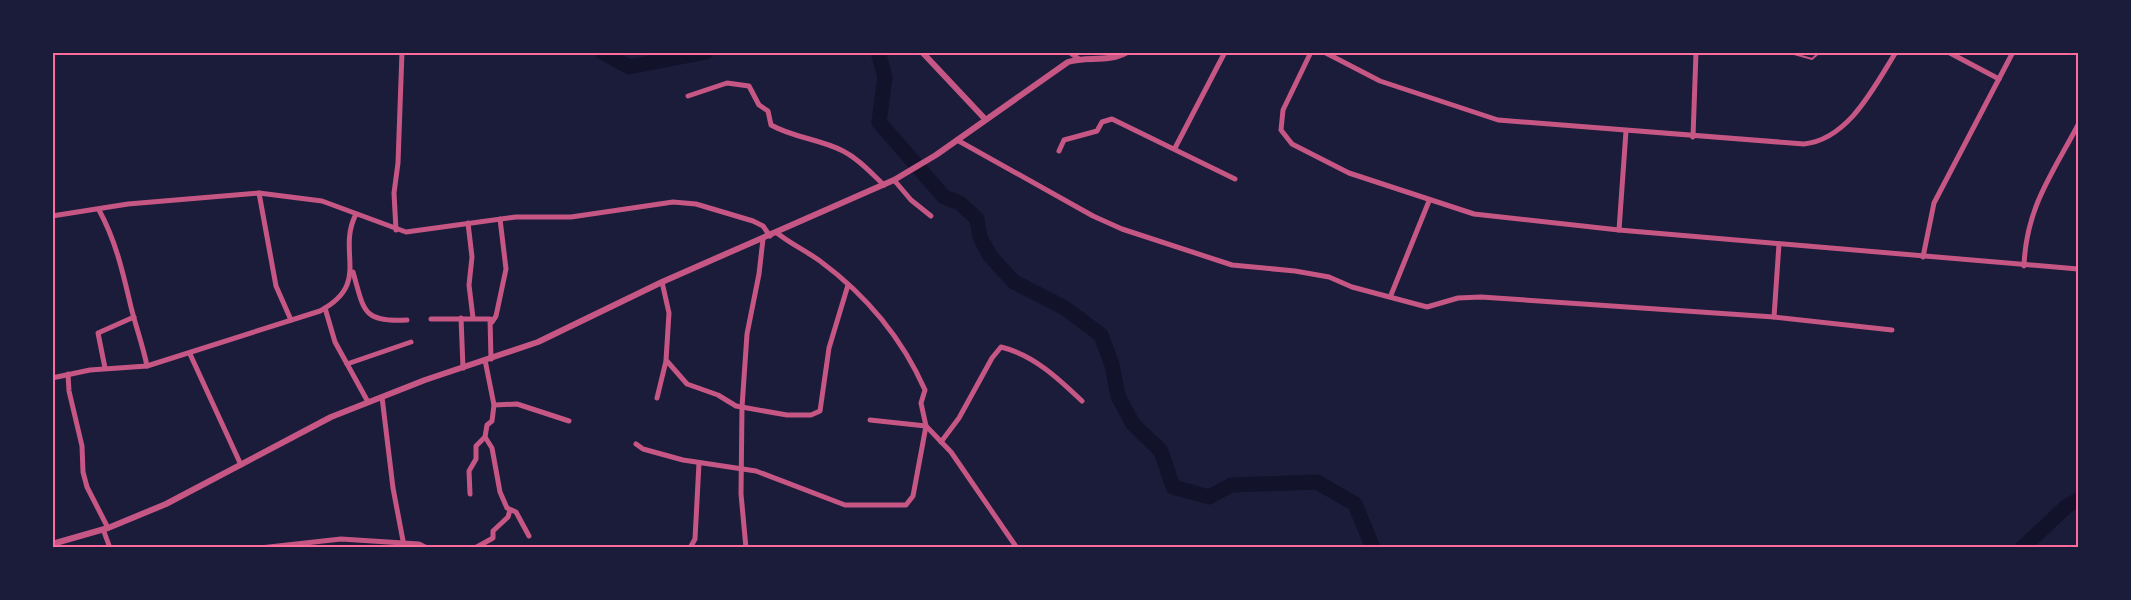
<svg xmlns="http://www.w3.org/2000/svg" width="2131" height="600" viewBox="0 0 2131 600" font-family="'Fira Sans Condensed',sans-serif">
	<rect width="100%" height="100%" fill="#1b1b3a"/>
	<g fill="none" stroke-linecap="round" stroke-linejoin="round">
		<g stroke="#12122b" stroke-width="15">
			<path d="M 602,52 L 629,67 L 706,52"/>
			<path d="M 878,52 L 885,77 L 879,122 L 944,197 L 960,203 L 977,219 L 980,237 L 990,256 L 1014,282 L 1065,308 L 1101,335 L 1112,365 L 1118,396 L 1133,424 L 1161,451 L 1173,487 L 1209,497 L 1231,485 L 1317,482 L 1355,504 L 1373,548"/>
			<path d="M 2022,548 L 2067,506 L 2078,500"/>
		</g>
		<path stroke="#c65784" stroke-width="2" d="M 1787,52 L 1812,59 L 1820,52"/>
		<g stroke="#c65784" stroke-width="5">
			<path d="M 1069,52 L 1079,59"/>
			<path d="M 1311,52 L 1283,110 L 1281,130 L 1292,144 L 1349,173 L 1474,214 L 1619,230 L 2078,269"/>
			<path d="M 1324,52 L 1380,81 L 1498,120 L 1804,144 C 1849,139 1874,87 1896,52"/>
			<path d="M 1948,52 L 1999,79"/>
			<path d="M 688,96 L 727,83 L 749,86 L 759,105 L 768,111 L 771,125 C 794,138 820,139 843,151 C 859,159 871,173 884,185"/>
			<path d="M 1693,137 L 1696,52"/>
			<path d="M 957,140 L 1093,216 L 1122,229 L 1232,265 L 1295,271 L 1329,277 L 1352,287 L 1427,307 L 1458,298 L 1481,297 L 1774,317 L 1892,330"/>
			<path d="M 1175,148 L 1225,52"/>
			<path d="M 1059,151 L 1064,140 L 1097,131 L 1102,122 L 1112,119 L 1235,179"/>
			<path d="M 894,180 L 911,200 L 931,216"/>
			<path d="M 259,193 L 276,286 L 291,320"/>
			<path d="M 99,210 C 116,241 123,273 131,307 C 136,327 143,346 147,366"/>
			<path d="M 52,216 L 128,204 L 259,193 L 322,201 L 406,232 L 516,217 L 571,217 L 673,202 L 696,204 L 753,221 L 763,226 L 770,236"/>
			<path d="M 468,223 L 472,257 L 469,285 L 473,318"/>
			<path d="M 396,230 L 394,193 L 398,163 L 402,52"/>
			<path d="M 1619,230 L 1626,131"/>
			<path d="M 777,233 C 791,244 806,251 820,261 C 866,295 902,338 925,390 L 921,403 L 926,426 L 951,452 L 1017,548"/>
			<path d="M 1923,257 L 1934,203 L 2013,52"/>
			<path d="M 2024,266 C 2026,208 2052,174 2078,125"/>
			<path d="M 353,272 C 364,310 362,323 407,320"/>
			<path d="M 662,282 L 669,313 L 666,360 L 687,384 L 718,395 L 736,406 L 787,415 L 811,415 L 820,411 L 829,348 L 848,285"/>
			<path d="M 1391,295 L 1429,201"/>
			<path d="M 325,308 L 335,342 L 368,402"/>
			<path d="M 1774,317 L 1779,244"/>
			<path d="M 461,318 L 463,368"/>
			<path d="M 431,319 L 490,319 L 491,359"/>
			<path d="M 492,322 L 496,316 L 506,269 L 500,219"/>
			<path d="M 190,354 L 241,465"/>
			<path d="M 347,364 L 411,342"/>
			<path d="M 105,368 L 98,333 L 134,317"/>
			<path d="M 68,374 L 69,391 L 82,446 L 83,472 L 87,487 L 108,528"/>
			<path d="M 52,378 L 90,370 L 147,366 L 320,311 C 372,283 336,253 356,214"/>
			<path d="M 382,397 L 393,488 L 404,546"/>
			<path d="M 657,398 L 666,361"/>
			<path d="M 494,405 L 517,404 L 569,421"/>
			<path d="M 485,437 L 492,448 L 500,492 L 507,508 L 516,512 L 529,536"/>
			<path d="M 941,442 L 959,418 L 992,358 L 1001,347 C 1034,355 1059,379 1082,401"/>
			<path d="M 636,444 L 643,449 L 683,460 L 756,471 L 845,505 L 906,505 L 913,496 L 926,426 L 870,420"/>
			<path d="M 470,494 L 469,471 L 476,459 L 476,446 L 485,437 L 487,425 L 492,421 L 494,405 L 485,360"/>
			<path d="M 103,529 L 110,548"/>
			<path d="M 260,548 L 341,539 L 419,544 L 427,548"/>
			<path d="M 475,548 L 493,538 L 493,531 L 508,517 L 510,510"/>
			<path d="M 690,548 L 695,539 L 699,463"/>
			<path d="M 746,548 L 741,494 L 742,407 L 747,334 L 759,274 L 763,239"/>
		</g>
		<g stroke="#c65784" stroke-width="6">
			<path d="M 922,52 L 985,119"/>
			<path d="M 52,544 L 108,528 L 166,504 L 331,417 L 425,380 L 538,342 L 662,282 L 894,180 L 936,155 L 1068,62 C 1088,56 1107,63 1127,52"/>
		</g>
	</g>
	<rect width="2131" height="600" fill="none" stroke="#1b1b3a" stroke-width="108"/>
	<rect x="54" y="54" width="2023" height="492" fill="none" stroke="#ff6b9d" stroke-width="2"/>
</svg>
